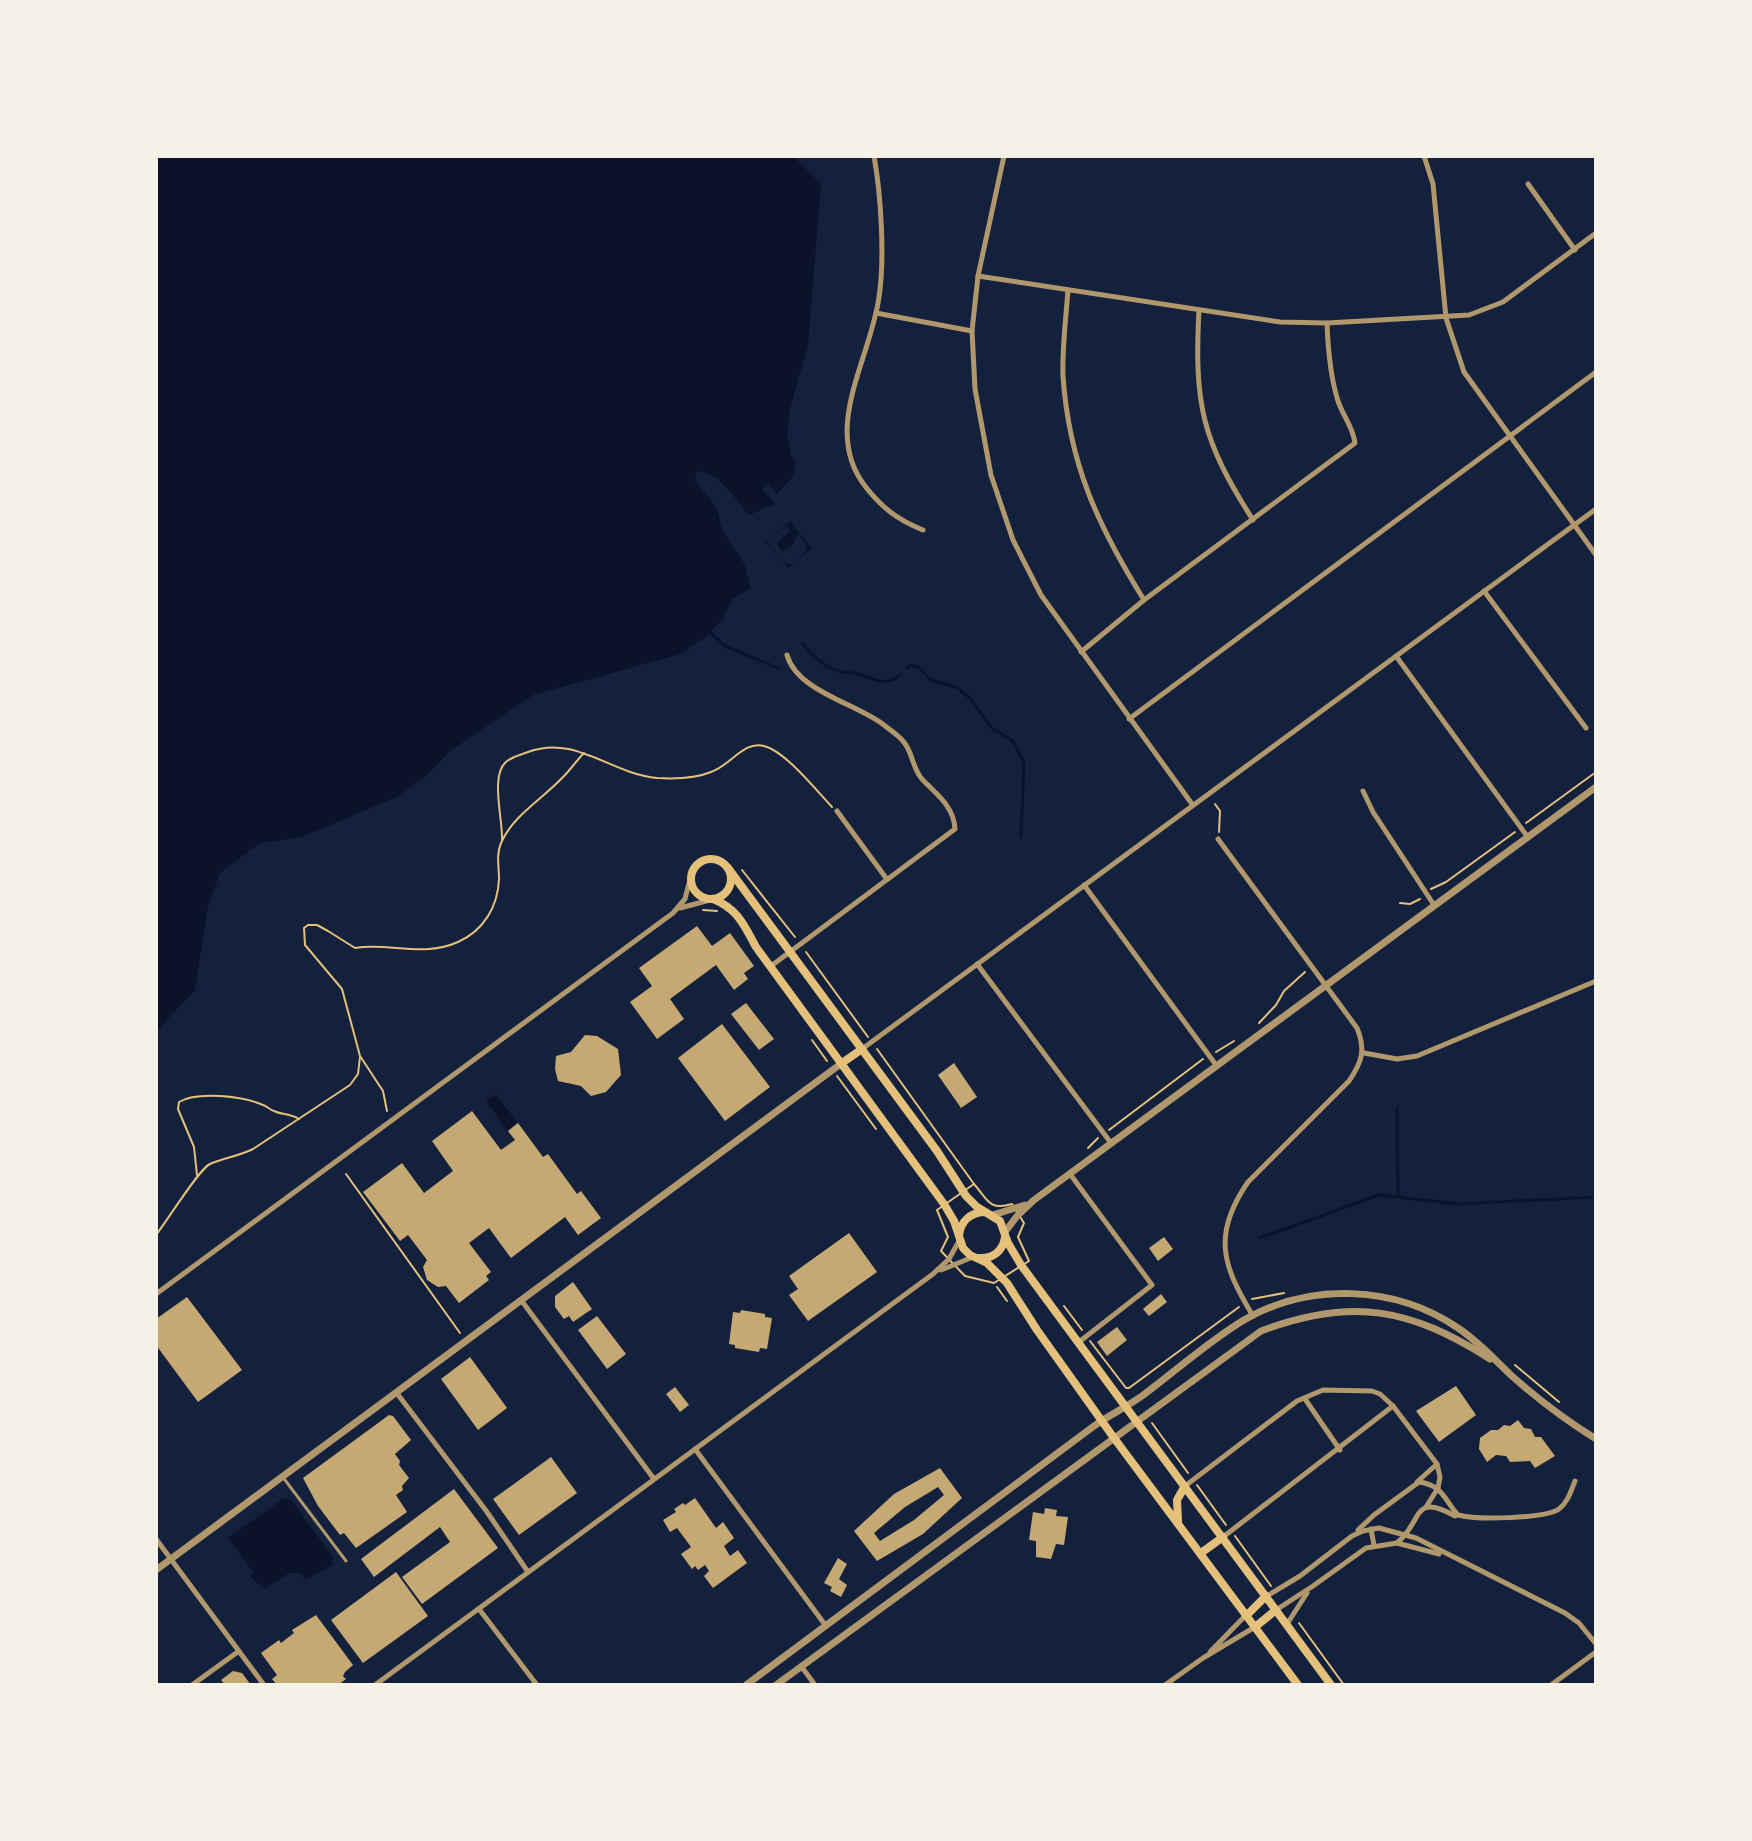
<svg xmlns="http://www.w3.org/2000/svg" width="1752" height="1841" viewBox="0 0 1752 1841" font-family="Bitter,serif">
	<rect width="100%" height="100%" fill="#14213d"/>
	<g fill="#0b132b" fill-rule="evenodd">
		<path d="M 156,156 L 793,156 L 821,184 L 808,346 L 790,408 L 787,434 L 791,455 L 796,462 L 793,477 L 777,494 L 768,483 L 762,489 L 775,504 L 749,515 C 737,502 716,467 697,473 L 695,481 L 716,506 L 723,531 L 745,565 L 751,590 L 732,599 L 724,617 L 707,636 L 681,654 L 533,695 L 450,751 L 426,776 L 397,797 L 302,837 L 260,843 L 220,873 L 208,907 L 195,990 L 156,1032 Z"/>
		<path d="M 790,521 L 812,548 L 789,568 L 765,542 ZM 787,525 L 790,531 L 777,543 L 781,551 C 791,551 795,540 798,534 L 807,545 L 805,552 L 792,565 L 784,562 L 767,543 L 768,540 Z"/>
		<path d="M 496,1094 L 517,1122 L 507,1130 L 486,1101 Z"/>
		<path d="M 284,1498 L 291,1500 L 333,1557 L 332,1565 L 306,1580 L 299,1573 L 289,1573 L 265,1589 L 250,1577 L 254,1573 L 228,1538 Z"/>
	</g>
	<path fill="#14213d" d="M 703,471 L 716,478 L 749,515 L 745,517 L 711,478 L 700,476 L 702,484 L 719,504 L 727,530 L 741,548 L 753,574 L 751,580 L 754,592 L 735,602 L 721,625 L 732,599 L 751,589 L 745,565 L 723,531 L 716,506 L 695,481 L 696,473 Z"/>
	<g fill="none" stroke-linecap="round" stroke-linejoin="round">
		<g stroke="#0b132b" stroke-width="3">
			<path d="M 710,632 L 725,646 L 780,669"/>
			<path d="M 802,643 C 811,654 824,667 838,671 C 844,673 851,672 858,674 C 874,678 884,688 900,675"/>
			<path d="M 907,668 L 910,665 L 918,667 L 931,680 L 956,687 L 970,698 L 992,728 L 1013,741 L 1024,763 L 1021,837"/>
			<path d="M 1397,1109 L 1398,1197"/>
			<path d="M 1260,1238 L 1379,1195 L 1458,1204 L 1596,1197"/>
		</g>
	</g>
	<g fill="#c6a872" fill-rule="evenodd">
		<path d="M 697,926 L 712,946 L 730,933 L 754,966 L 744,973 L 748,979 L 734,990 L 716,965 L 670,999 L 684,1019 L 657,1039 L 630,1002 L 652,986 L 639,968 Z"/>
		<path d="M 746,1003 L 774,1039 L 759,1050 L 731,1014 Z"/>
		<path d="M 722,1024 L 770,1087 L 725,1121 L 678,1058 Z"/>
		<path d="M 585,1035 L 597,1036 L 618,1049 L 621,1075 L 606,1092 L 591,1096 L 581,1086 L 558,1081 L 555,1069 L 556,1056 L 571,1052 Z"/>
		<path d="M 954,1063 L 977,1097 L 961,1108 L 938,1075 Z"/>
		<path d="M 472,1111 L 501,1150 L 515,1140 L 508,1131 L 518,1123 L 543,1157 L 548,1154 L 577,1194 L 581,1191 L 601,1218 L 578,1235 L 565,1217 L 511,1258 L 489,1228 L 469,1243 L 491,1272 L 486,1276 L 489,1280 L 459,1303 L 446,1286 L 438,1287 L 427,1280 L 423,1267 L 427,1260 L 408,1235 L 400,1241 L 363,1192 L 402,1163 L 424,1193 L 453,1171 L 432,1141 Z"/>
		<path d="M 849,1233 L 877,1272 L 808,1321 L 789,1295 L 798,1289 L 789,1276 Z"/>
		<path d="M 1164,1237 L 1173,1249 L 1158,1261 L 1149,1248 Z"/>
		<path d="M 573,1282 L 592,1309 L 573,1322 L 569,1316 L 564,1319 L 555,1307 L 555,1296 Z"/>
		<path d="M 1161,1294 L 1167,1302 L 1149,1316 L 1143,1309 Z"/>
		<path d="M 187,1297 L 242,1370 L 198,1402 L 156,1345 L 156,1319 Z"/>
		<path d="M 741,1310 L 765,1314 L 765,1317 L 772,1318 L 767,1349 L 760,1348 L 759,1352 L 735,1348 L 735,1345 L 729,1344 L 733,1312 L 740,1313 Z"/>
		<path d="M 597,1316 L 626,1354 L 607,1369 L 578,1330 Z"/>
		<path d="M 1117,1327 L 1127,1340 L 1107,1356 L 1097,1342 Z"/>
		<path d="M 470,1357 L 507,1408 L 478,1430 L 441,1379 Z"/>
		<path d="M 1456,1386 L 1476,1415 L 1439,1442 L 1416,1411 Z"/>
		<path d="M 675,1387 L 689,1405 L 680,1412 L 666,1394 Z"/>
		<path d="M 389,1415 L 393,1416 L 411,1440 L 395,1454 L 400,1461 L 399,1465 L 409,1478 L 402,1486 L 403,1490 L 396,1495 L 407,1512 L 356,1548 L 344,1533 L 340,1535 L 318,1506 L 303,1478 Z"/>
		<path d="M 1518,1420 L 1524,1428 L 1531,1429 L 1535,1437 L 1541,1437 L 1555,1456 L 1535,1468 L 1530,1461 L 1510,1462 L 1506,1456 L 1496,1455 L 1487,1462 L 1479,1449 L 1480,1438 L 1491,1430 L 1498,1430 L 1504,1425 L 1510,1426 Z"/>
		<path d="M 551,1457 L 577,1493 L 519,1535 L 493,1499 Z"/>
		<path d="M 940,1468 L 962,1498 L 923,1534 L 877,1561 L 854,1531 L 894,1494 ZM 938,1487 L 944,1495 L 914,1520 L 880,1541 L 874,1533 L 905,1507 Z"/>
		<path d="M 454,1489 L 498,1548 L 422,1604 L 402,1577 L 450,1542 L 440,1527 L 374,1577 L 361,1559 Z"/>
		<path d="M 695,1498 L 716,1528 L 723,1522 L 734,1538 L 724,1546 L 730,1556 L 738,1550 L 747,1563 L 713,1588 L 704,1576 L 709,1571 L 705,1565 L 698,1570 L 695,1566 L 692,1569 L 681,1554 L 691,1547 L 677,1528 L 670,1532 L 663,1520 L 676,1512 L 674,1509 L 683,1503 L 685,1505 Z"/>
		<path d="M 1045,1508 L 1057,1510 L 1056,1516 L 1068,1517 L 1064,1545 L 1056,1544 L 1051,1559 L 1036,1557 L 1036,1541 L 1029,1540 L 1033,1512 L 1044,1514 Z"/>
		<path d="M 838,1558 L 847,1564 L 839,1579 L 847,1585 L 841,1597 L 830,1591 L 832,1587 L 824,1583 Z"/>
		<path d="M 396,1572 L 428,1616 L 363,1663 L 331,1620 Z"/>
		<path d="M 316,1615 L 353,1665 L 345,1672 L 343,1676 L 346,1679 L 338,1685 L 277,1685 L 272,1679 L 277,1675 L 261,1653 L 279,1640 L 281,1643 L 294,1633 L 292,1630 Z"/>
		<path d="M 233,1671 L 242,1673 L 251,1685 L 225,1685 L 221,1680 Z"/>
	</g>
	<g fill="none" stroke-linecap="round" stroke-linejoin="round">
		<g stroke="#e5c07b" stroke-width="2">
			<path d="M 1215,804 L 1220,811 L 1219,832"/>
			<path d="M 1526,823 L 1596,772"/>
			<path d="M 502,840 C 503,820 490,775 506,762 C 511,757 521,755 528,752 C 575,734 611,774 657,778 C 675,779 694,779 711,772 C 730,766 744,740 764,746 C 785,751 816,790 832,807"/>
			<path d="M 742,870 L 795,937"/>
			<path d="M 1431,889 L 1446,882 L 1515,832"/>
			<path d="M 1400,903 L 1410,904 L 1420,899"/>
			<path d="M 703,910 L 717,911"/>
			<path d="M 806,952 L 868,1037"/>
			<path d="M 1259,1023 L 1276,1005 L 1284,991 L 1305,972"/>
			<path d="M 812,1040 L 827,1061"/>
			<path d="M 877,1049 L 974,1184"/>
			<path d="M 1216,1052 L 1234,1041"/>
			<path d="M 837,1076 L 876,1129"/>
			<path d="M 387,1111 L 383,1091 L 360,1056 L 342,989 L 305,945 L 304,928 L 308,925 L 317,925 L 328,931 L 355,948 C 389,942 422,958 458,942 C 483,931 498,907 499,879 C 499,866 496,855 501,843 C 513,815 544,798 564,776 C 571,769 577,760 584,753"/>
			<path d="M 1109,1130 L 1203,1059"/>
			<path d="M 1088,1148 L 1098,1138"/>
			<path d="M 346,1174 L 460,1333"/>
			<path d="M 197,1175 L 194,1147 L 178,1109 L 179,1102 C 197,1091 243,1096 263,1105 C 267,1106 270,1110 274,1111 C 282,1115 290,1113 299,1119"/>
			<path d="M 974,1184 C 988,1200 989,1211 1012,1204 L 1024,1223 L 1018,1237 L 1029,1261 L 994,1283 L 965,1276 L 941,1251 L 948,1237 L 937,1210 Z"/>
			<path d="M 156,1235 C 167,1221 199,1169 210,1164 C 224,1158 239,1156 253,1149 L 350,1085 L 358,1074 L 360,1057"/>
			<path d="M 997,1287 L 1007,1301"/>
			<path d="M 1252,1299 L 1284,1293"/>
			<path d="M 1064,1306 L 1082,1330"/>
			<path d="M 1090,1341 L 1126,1388 L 1129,1388"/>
			<path d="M 1515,1365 L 1559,1402"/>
			<path d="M 1129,1388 L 1239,1307"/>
			<path d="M 1152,1423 L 1188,1473"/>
			<path d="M 1197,1485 L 1226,1525"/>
			<path d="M 1235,1536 L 1271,1586"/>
			<path d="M 1299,1623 L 1344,1685"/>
		</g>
		<path stroke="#b1986c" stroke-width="3" d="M 282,1476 L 346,1561"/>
		<g stroke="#b1986c" stroke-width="5">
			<path d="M 874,156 C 881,195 885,258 879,297 C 871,358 821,429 865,486 C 882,508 898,520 923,530"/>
			<path d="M 1004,156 L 978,276 L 972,331 L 975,389 L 991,475 L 1013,540 L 1041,595 L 1192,804"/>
			<path d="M 1424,156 L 1433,184 L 1446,318 L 1464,372 L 1596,555"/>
			<path d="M 1528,184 L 1575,250"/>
			<path d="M 978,276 L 1280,322 L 1327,323 L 1469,315 L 1503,302 L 1596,233"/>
			<path d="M 1068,290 C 1066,318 1062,348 1063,376 C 1069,464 1098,526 1144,600"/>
			<path d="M 1199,310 C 1194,405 1202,440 1253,520"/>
			<path d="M 876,313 L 972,331"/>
			<path d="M 1484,591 L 1586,728"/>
			<path d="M 1081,652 L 1144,600 L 1355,443 C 1353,427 1343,416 1338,401 C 1330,376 1328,350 1327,323"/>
			<path d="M 1396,656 L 1527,836"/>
			<path d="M 1129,719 L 1596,372"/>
			<path d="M 1363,791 L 1373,812 L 1434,905"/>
			<path d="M 837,811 L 886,878"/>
			<path d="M 1218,839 L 1357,1028 C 1366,1050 1362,1062 1349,1081 L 1248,1182 C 1212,1234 1222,1265 1253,1316"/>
			<path d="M 1084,885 L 1216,1065"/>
			<path d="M 680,908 L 710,900"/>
			<path d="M 977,964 L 1111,1143"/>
			<path d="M 771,966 L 955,829 C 954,806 936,794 922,779 C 912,768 913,752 903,741 C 898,735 890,730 884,725 C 855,703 797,691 787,655"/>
			<path d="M 862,1049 L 1596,509"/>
			<path d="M 1364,1053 L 1397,1059 L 1417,1056 L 1596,981"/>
			<path d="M 1070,1174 L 1152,1285 L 1079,1342"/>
			<path d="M 941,1270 L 973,1257"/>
			<path d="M 156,1294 L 673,913 L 685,899 L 691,875"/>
			<path d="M 521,1300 L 654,1479"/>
			<path d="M 396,1392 L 487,1512 L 528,1572"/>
			<path d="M 1305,1399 L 1340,1450"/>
			<path d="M 695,1449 L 826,1626"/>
			<path d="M 1417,1482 L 1437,1464"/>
			<path d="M 1185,1486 L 1297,1401 L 1323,1390 L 1372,1391 L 1380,1394 L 1393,1406 L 1437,1464 L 1440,1477 L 1438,1488 L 1426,1507"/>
			<path d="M 1371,1529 L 1374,1545"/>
			<path d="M 1358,1530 L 1374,1515 L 1419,1482 C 1443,1485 1445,1501 1458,1515 C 1476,1520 1544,1519 1559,1509 C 1568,1502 1571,1491 1575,1481"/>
			<path d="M 1223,1537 L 1393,1406"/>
			<path d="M 156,1539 L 264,1685"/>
			<path d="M 1398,1542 C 1423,1521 1412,1492 1455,1516"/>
			<path d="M 1267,1596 L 1300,1576 L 1352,1536 L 1363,1531 L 1379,1528 L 1416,1538 L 1565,1613 L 1579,1623 L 1596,1644"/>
			<path d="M 479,1609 L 537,1685"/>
			<path d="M 1276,1610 L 1313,1586 L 1366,1548 L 1397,1543 L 1439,1554"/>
			<path d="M 1287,1624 L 1307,1593"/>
			<path d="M 1210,1652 L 1245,1616"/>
			<path d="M 801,1666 L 815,1685"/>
			<path d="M 192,1685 L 239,1651"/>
			<path d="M 375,1685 L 933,1274 L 949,1259 L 959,1241"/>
			<path d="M 1165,1685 L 1203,1658 L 1255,1627"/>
			<path d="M 1551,1685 L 1596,1652"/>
		</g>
		<g stroke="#b1986c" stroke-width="7">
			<path d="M 993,1215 L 1025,1205"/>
			<path d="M 1005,1232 L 1017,1216 L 1034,1200 L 1596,787"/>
			<path d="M 156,1570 L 842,1063"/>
			<path d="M 746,1685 L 1094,1426 C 1111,1414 1129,1406 1146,1393 C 1178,1369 1209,1341 1244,1320 C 1310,1282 1395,1285 1458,1328 C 1479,1342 1495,1360 1513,1377 C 1539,1400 1567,1421 1596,1439"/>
			<path d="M 776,1685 L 1261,1331 C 1352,1297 1410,1308 1490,1359"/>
		</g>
		<g stroke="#e5c07b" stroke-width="8">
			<circle cx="711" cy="879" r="20"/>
			<path d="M 728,868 L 937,1151 L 966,1196 L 977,1207 L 1000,1221 L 1008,1243 L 1021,1265 L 1331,1685"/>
			<path d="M 713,899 C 738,909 744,925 756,947 L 944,1204 L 954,1221 L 963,1248 L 970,1255 L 987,1263 L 1007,1283 L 1037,1330 L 1114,1438 L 1298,1685"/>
			<path d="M 842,1063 L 862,1049"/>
			<path d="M 959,1235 C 961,1221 970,1213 984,1212"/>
			<path d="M 979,1258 C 993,1259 1003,1251 1005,1237"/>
			<path d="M 1178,1521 L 1177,1500 L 1185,1486"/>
			<path d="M 1201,1553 L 1223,1537"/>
			<path d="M 1246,1616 L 1266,1596"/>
			<path d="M 1255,1627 L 1276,1610"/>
		</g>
	</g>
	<rect width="1752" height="1841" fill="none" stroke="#f6f1e7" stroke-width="316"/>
</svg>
